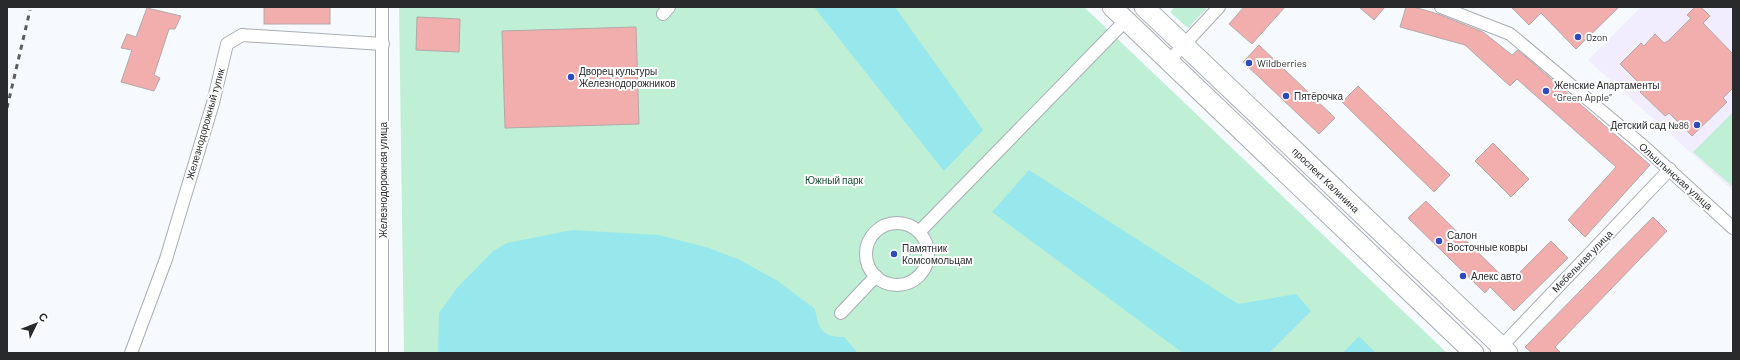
<svg xmlns="http://www.w3.org/2000/svg" width="1740" height="360" viewBox="0 0 1740 360" font-family="Barlow,sans-serif">
	<rect width="100%" height="100%" fill="#f6faff"/>
	<path fill="#f1edfe" d="M 1641,7 L 1733,8 L 1733,191 L 1588,60 Z"/>
	<g fill="#bfefd5">
		<path d="M 399,7 L 1084,7 L 1447,353 L 404,353 Z"/>
		<path d="M 1175,7 L 1208,7 L 1188,28 L 1170,12 Z"/>
		<path d="M 1733,112 L 1733,187 L 1693,152 Z"/>
	</g>
	<g fill="#97e8ec">
		<path d="M 814,7 L 895,7 L 983,130 L 944,171 Z"/>
		<path d="M 1029,170 L 1238,304 L 1296,294 L 1311,311 L 1269,353 L 1183,353 L 992,212 Z"/>
		<path d="M 572,230 L 659,235 L 709,248 L 740,260 L 778,281 L 815,309 C 818,328 823,338 844,337 L 858,353 L 438,353 L 439,313 L 457,288 L 493,251 L 507,243 Z"/>
		<path d="M 1359,336 L 1376,353 L 1343,353 Z"/>
	</g>
	<g fill="#f1aead" stroke="#b1a9a8">
		<rect x="264" y="7" width="66" height="17"/>
		<path d="M 1244,7 L 1285,7 L 1252,44 L 1229,24 Z"/>
		<path d="M 1359,7 L 1385,7 L 1374,20 Z"/>
		<path d="M 1406,7 L 1414,7 L 1438,14 L 1483,32 L 1512,55 L 1518,50 L 1650,165 L 1585,237 L 1568,220 L 1616,167 L 1517,79 L 1510,86 L 1465,45 L 1400,27 Z"/>
		<path d="M 1511,7 L 1619,7 L 1576,49 L 1541,13 L 1529,25 Z"/>
		<path d="M 1695,7 L 1701,7 L 1710,16 L 1703,23 L 1733,54 L 1733,88 L 1723,98 L 1727,102 L 1692,136 L 1669,113 L 1665,116 L 1640,92 L 1644,88 L 1620,64 L 1641,43 L 1644,46 L 1655,34 L 1664,43 L 1668,41 L 1691,18 L 1687,15 Z"/>
		<path d="M 147,8 L 181,16 L 175,29 L 169,29 L 154,75 L 160,78 L 154,91 L 121,82 L 132,50 L 121,48 L 127,34 L 136,37 Z"/>
		<path d="M 417,17 L 460,19 L 459,52 L 416,50 Z"/>
		<path d="M 636,27 L 639,124 L 505,128 L 502,31 Z"/>
		<path d="M 1259,45 L 1335,118 L 1319,134 L 1243,62 Z"/>
		<path d="M 1358,86 L 1450,175 L 1434,192 L 1342,102 Z"/>
		<path d="M 1493,143 L 1529,179 L 1511,197 L 1475,161 Z"/>
		<path d="M 1426,201 L 1509,283 L 1551,241 L 1568,258 L 1514,311 L 1490,287 L 1485,293 L 1408,218 Z"/>
		<path d="M 1653,217 L 1667,231 L 1555,347 L 1561,353 L 1532,353 L 1525,347 Z"/>
	</g>
	<g fill="none" stroke-linecap="round" stroke-linejoin="round">
		<g stroke="#a9adb3" stroke-width="14">
			<g id="street">
				<path d="M 1441,7 L 1510,34 L 1641,144 L 1733,228"/>
				<path d="M 663,14 L 669,7"/>
				<path d="M 1168,62 L 1219,7"/>
				<circle cx="897" cy="254" r="31"/>
				<path d="M 919,232 L 1126,20"/>
				<path d="M 841,313 L 876,276"/>
				<path d="M 1497,351 L 1670,169"/>
				<path d="M 131,353 L 166,259 L 213,103 L 227,44 L 242,35 L 383,44"/>
				<path d="M 382,353 L 382,7"/>
			</g>
		</g>
		<g stroke="#a9adb3" stroke-width="21">
			<g id="primary">
				<path d="M 1112,7 L 1474,353"/>
				<path d="M 1144,7 L 1508,353"/>
			</g>
		</g>
		<use href="#street" stroke="#fff" stroke-width="12"/>
		<use href="#primary" stroke="#fff" stroke-width="19"/>
		<path stroke="#5b5d60" stroke-width="3" stroke-dasharray="5 5" stroke-linecap="butt" d="M 7,108 L 30,10"/>
	</g>
	<g fill="#2f4abb" stroke="#fff" stroke-width="1.5">
		<circle cx="1578" cy="37" r="4"/>
		<circle cx="1249" cy="63" r="4"/>
		<circle cx="571" cy="77" r="4"/>
		<circle cx="1546" cy="91" r="4"/>
		<circle cx="1286" cy="96" r="4"/>
		<circle cx="1697" cy="125" r="4"/>
		<circle cx="1439" cy="241" r="4"/>
		<circle cx="894" cy="254" r="4"/>
		<circle cx="1463" cy="276" r="4"/>
	</g>
	<g text-anchor="middle" dominant-baseline="central" stroke-width="4" stroke-linejoin="round" paint-order="stroke">
		<g font-size="10" fill="#282a2c" stroke="#fff" text-anchor="start">
			<text x="1586" y="37">Ozon</text>
			<text x="1257" y="63">Wildberries</text>
			<text x="579" y="71">Дворец культуры<tspan x="579" dy="12">Железнодорожников</tspan></text>
			<text x="1554" y="85">Женские Апартаменты<tspan x="1554" dy="12">“Green Apple”</tspan></text>
			<text x="1294" y="96">Пятёрочка</text>
			<text x="1689" y="125" text-anchor="end">Детский сад №86</text>
			<text x="1447" y="235">Салон<tspan x="1447" dy="12">Восточные ковры</tspan></text>
			<text x="902" y="248">Памятник<tspan x="902" dy="12">Комсомольцам</tspan></text>
			<text x="1471" y="276">Алекс авто</text>
		</g>
		<g font-size="10" fill="#282a2c" stroke="#fff">
			<text transform="translate(205 124) rotate(-74)">Железнодорожный тупик</text>
			<text transform="translate(1676 176) rotate(42)">Ольштынская улица</text>
			<text transform="translate(383 180) rotate(-90)">Железнодорожная улица</text>
			<text transform="translate(1326 180) rotate(44)">проспект Калинина</text>
			<text transform="translate(1582 261) rotate(-46)">Мебельная улица</text>
		</g>
		<g font-size="10" fill="#184933" stroke="#fff">
			<text x="834" y="180">Южный парк</text>
		</g>
	</g>
	<rect width="1740" height="360" fill="none" stroke="#282a2c" stroke-width="16"/>
	<g transform="translate(36 324) rotate(47)" stroke="#ffffff" stroke-width="3" paint-order="stroke">
	<path d="M0-3L7 15L0 10L-7 15Z" fill="#282a2c"/>
	<text y="-6" font-size="11" font-weight="bold" text-anchor="middle" fill="#282a2c">С</text>
	</g>
</svg>
